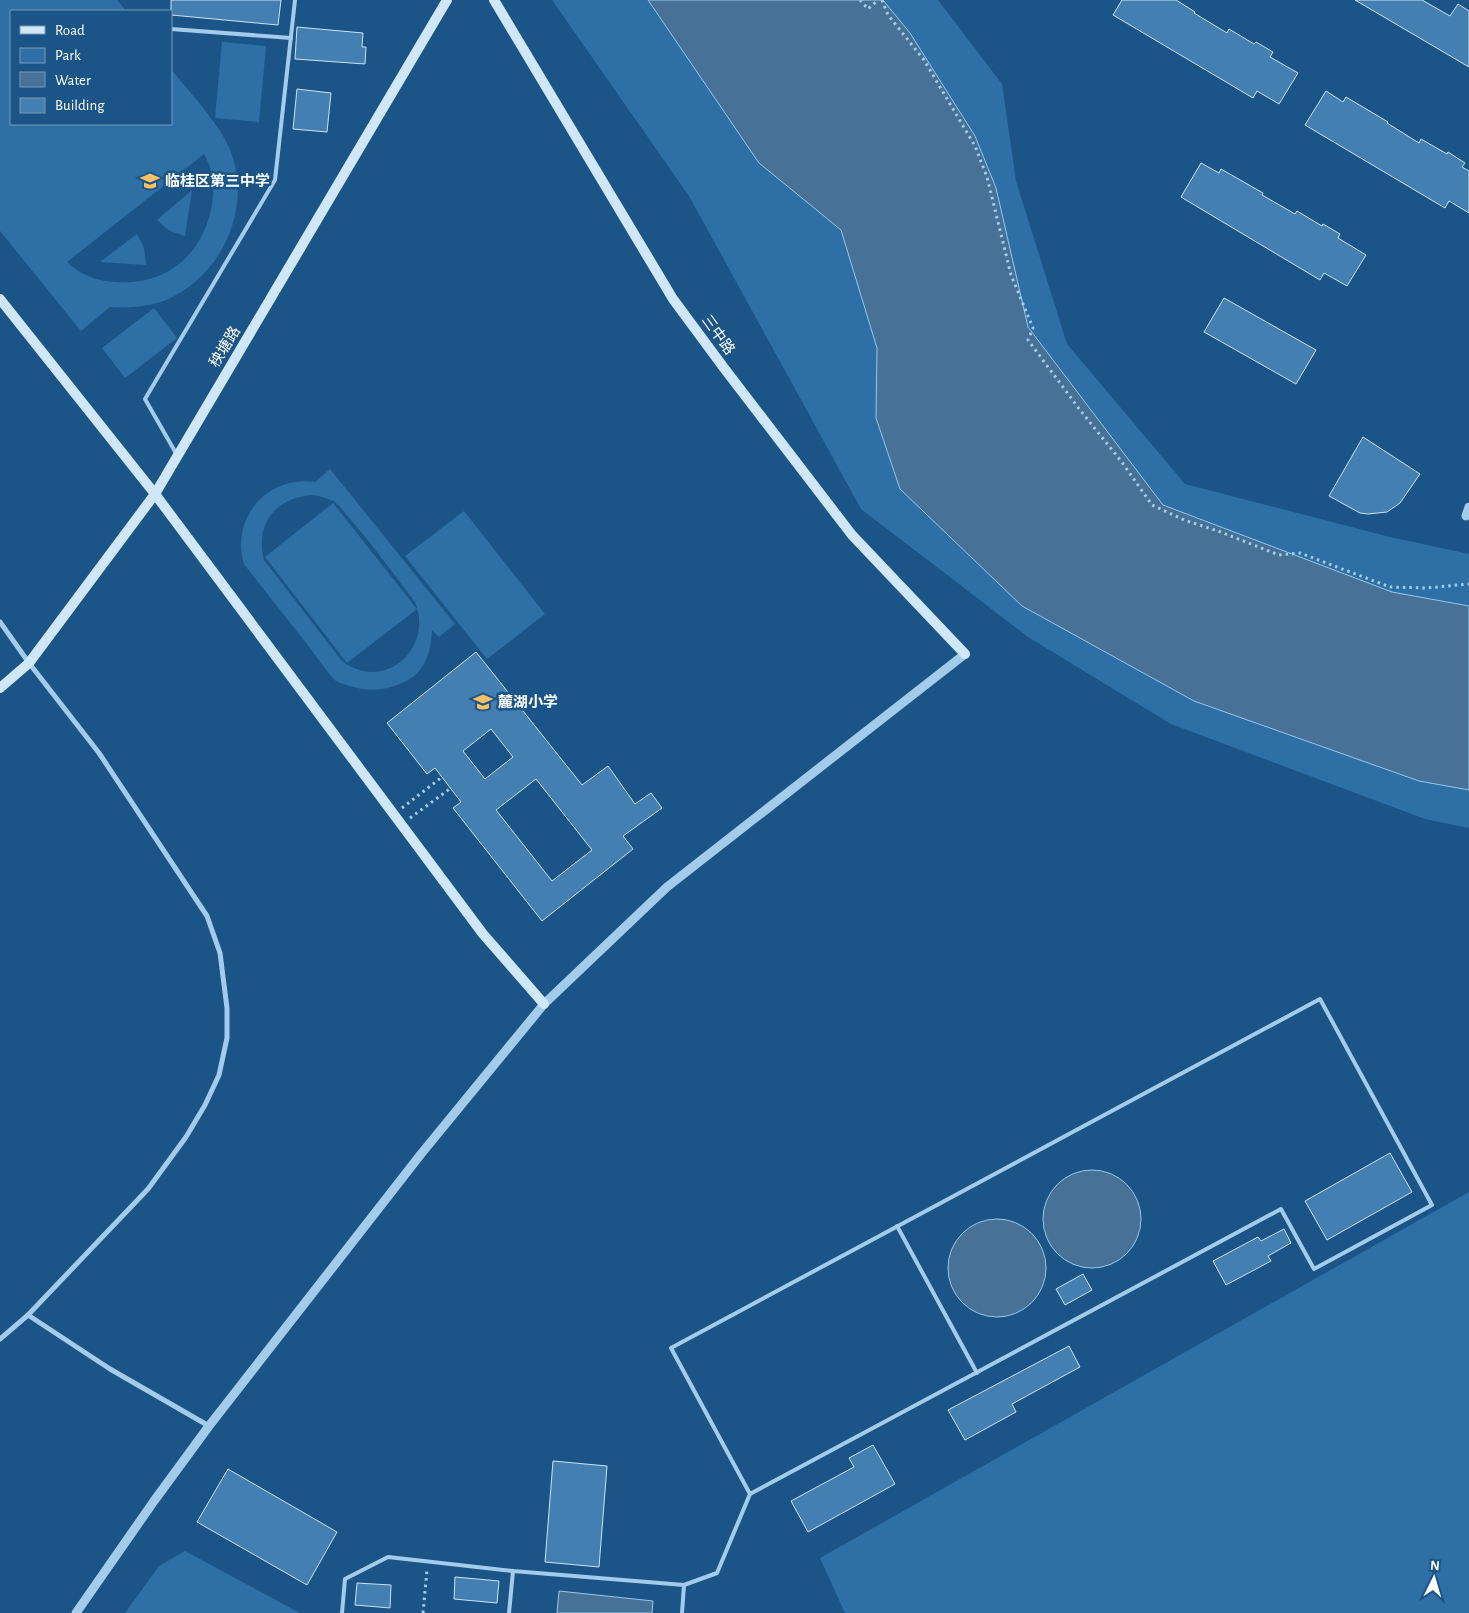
<svg xmlns="http://www.w3.org/2000/svg" width="1469" height="1613" viewBox="0 0 1469 1613" font-family="'Alegreya Sans','Noto Sans SC',sans-serif">
	<rect width="100%" height="100%" fill="#1b5588"/>
	<g fill="#2e6fa6" fill-rule="evenodd">
		<path d="M 0,0 L 117,0 L 126,11 L 11,11 L 11,124 L 171,124 L 171,69 C 189,92 221,125 231,152 C 252,209 222,276 166,300 C 148,307 129,308 110,307 L 81,331 L 0,231 ZM 204,154 C 213,169 215,188 212,205 C 203,255 166,286 115,282 C 97,281 80,275 67,262 Z"/>
		<path d="M 552,0 L 938,0 L 1002,84 L 1016,181 L 1067,344 L 1185,484 L 1390,537 L 1469,554 L 1469,828 L 1425,819 L 1171,724 L 1028,637 L 861,509 L 689,196 Z"/>
		<path d="M 222,42 L 266,46 L 259,122 L 215,118 Z"/>
		<path d="M 192,190 L 185,236 L 170,231 L 157,220 Z"/>
		<path d="M 137,234 L 144,248 L 146,265 L 100,262 Z"/>
		<path d="M 154,308 L 177,338 L 125,378 L 102,348 Z"/>
		<path d="M 330,469 L 455,624 L 439,637 L 432,630 C 431,653 425,674 402,683 C 384,691 366,692 347,685 C 344,684 339,683 336,681 C 328,674 317,657 310,648 C 288,620 266,592 244,564 C 230,518 268,475 315,482 ZM 311,495 L 319,496 L 334,501 L 340,507 L 371,544 L 415,602 C 434,649 384,693 342,661 L 264,560 C 255,523 275,499 311,495 Z"/>
		<path d="M 333,503 L 417,609 L 347,663 L 265,557 Z"/>
		<path d="M 464,511 L 545,614 L 487,659 L 405,556 Z"/>
		<path d="M 1469,1192 L 1469,1613 L 845,1613 L 820,1558 Z"/>
		<path d="M 185,1551 L 300,1613 L 125,1613 L 159,1566 Z"/>
	</g>
	<g fill="#477196" stroke="#96c8ee">
		<path d="M 648,0 L 883,0 L 910,33 L 975,136 L 996,188 L 1028,327 L 1163,505 L 1392,592 L 1469,606 L 1469,790 L 1419,781 L 1194,701 L 1022,606 L 900,489 L 876,418 L 877,348 L 841,230 L 759,163 Z"/>
		<circle cx="1092" cy="1219" r="49"/>
		<circle cx="997" cy="1268" r="49"/>
		<path d="M 559,1591 L 653,1601 L 652,1613 L 557,1613 Z"/>
	</g>
	<g fill="#447fb1" stroke="#c9e3f9" fill-rule="evenodd">
		<path d="M 171,0 L 281,0 L 278,25 L 171,15 Z"/>
		<path d="M 1122,0 L 1176,0 L 1195,12 L 1194,13 L 1227,33 L 1229,29 L 1254,44 L 1256,42 L 1273,52 L 1270,57 L 1298,73 L 1279,104 L 1257,91 L 1253,98 L 1113,15 Z"/>
		<path d="M 1355,0 L 1422,0 L 1450,16 L 1458,4 L 1469,11 L 1469,67 Z"/>
		<path d="M 297,27 L 363,33 L 362,47 L 366,47 L 365,64 L 295,59 Z"/>
		<path d="M 297,89 L 331,93 L 327,132 L 293,129 Z"/>
		<path d="M 1326,91 L 1343,102 L 1346,97 L 1388,122 L 1387,123 L 1419,143 L 1421,139 L 1447,154 L 1448,152 L 1465,163 L 1462,167 L 1469,171 L 1469,213 L 1449,201 L 1445,208 L 1305,125 Z"/>
		<path d="M 1201,163 L 1219,173 L 1221,169 L 1263,193 L 1262,195 L 1295,214 L 1297,211 L 1322,226 L 1323,224 L 1340,234 L 1338,238 L 1366,255 L 1347,286 L 1324,273 L 1320,280 L 1181,197 Z"/>
		<path d="M 1224,298 L 1316,350 L 1296,384 L 1204,332 Z"/>
		<path d="M 1363,437 L 1420,474 L 1400,503 L 1387,512 L 1368,514 L 1360,513 L 1329,496 Z"/>
		<path d="M 476,652 L 582,785 L 608,766 L 635,804 L 651,793 L 662,808 L 623,836 L 633,849 L 542,921 L 453,808 L 461,802 L 435,768 L 427,774 L 387,723 ZM 491,729 L 513,757 L 485,779 L 463,751 ZM 536,779 L 592,850 L 552,881 L 496,810 Z"/>
		<path d="M 1390,1153 L 1412,1192 L 1327,1240 L 1305,1201 Z"/>
		<path d="M 1284,1229 L 1291,1243 L 1268,1256 L 1271,1261 L 1226,1285 L 1213,1261 L 1258,1237 L 1261,1241 Z"/>
		<path d="M 1083,1274 L 1092,1290 L 1065,1305 L 1056,1289 Z"/>
		<path d="M 1069,1346 L 1080,1367 L 1012,1404 L 1016,1412 L 965,1440 L 948,1410 Z"/>
		<path d="M 873,1445 L 895,1484 L 808,1532 L 791,1501 L 854,1467 L 849,1458 Z"/>
		<path d="M 553,1461 L 607,1466 L 599,1567 L 545,1562 Z"/>
		<path d="M 228,1469 L 337,1532 L 307,1585 L 197,1522 Z"/>
		<path d="M 455,1577 L 499,1581 L 497,1603 L 454,1599 Z"/>
		<path d="M 357,1583 L 391,1585 L 390,1608 L 355,1605 Z"/>
	</g>
	<g fill="none" stroke-linecap="round" stroke-linejoin="round">
		<g stroke="#a3ccec" stroke-width="3" stroke-dasharray="2.5 4" stroke-linecap="butt">
			<path d="M 860,0 L 868,9 L 878,0"/>
			<path d="M 882,0 L 888,15 L 924,60 L 975,146 L 987,177 L 1011,275 L 1033,328 L 1028,340 L 1080,410 L 1121,461 L 1152,505 L 1184,520 L 1218,531 L 1279,555 L 1300,553 L 1390,587 L 1426,588 L 1469,584"/>
			<path d="M 402,808 L 442,777"/>
			<path d="M 410,818 L 451,788"/>
			<path d="M 423,1613 L 427,1570"/>
		</g>
		<g stroke="#a3ccec" stroke-width="4">
			<path d="M 171,29 L 291,38"/>
			<path d="M 177,455 L 145,399 L 275,180 L 295,0"/>
			<path d="M 897,1226 L 977,1373"/>
			<path d="M 684,1585 L 717,1573 L 750,1494 L 1281,1209 L 1314,1269 L 1432,1205 L 1320,999 L 671,1348 L 750,1494"/>
			<path d="M 342,1613 L 345,1579 L 388,1557 L 513,1571 L 684,1585 L 682,1613"/>
			<path d="M 509,1613 L 513,1571"/>
		</g>
		<g stroke="#a3ccec" stroke-width="5">
			<path d="M 0,622 L 29,663 L 99,753 L 207,916 L 220,953 L 227,1008 L 227,1038 L 219,1075 L 205,1105 L 186,1137 L 148,1189 L 28,1315 L 0,1339"/>
			<path d="M 28,1315 L 110,1369 L 209,1426"/>
		</g>
		<g stroke="#a3ccec" stroke-width="9">
			<path d="M 1466,516 L 1469,507"/>
			<path d="M 76,1613 L 154,1501 L 209,1426 L 421,1154 L 544,1004 L 667,887 L 965,654"/>
		</g>
		<g stroke="#d0e6f9" stroke-width="10">
			<path d="M 494,0 L 673,299 L 724,368 L 852,535 L 965,654"/>
			<path d="M 0,299 L 155,494 L 483,934 L 544,1004"/>
			<path d="M 0,688 L 29,663 L 155,494 L 447,0"/>
		</g>
	</g>
	<defs>
		<g id="school-bare" transform="scale(1.5)"><path d="M0-5L7-2L0 1L-7-2ZM-4 1L0 2.5L4 1V4Q0 6-4 4Z" fill="#fec060" stroke="#1b5588" stroke-width="2.5" paint-order="stroke"/></g>
	</defs>
	<g fill-rule="evenodd">
		<use href="#school-bare" x="150" y="181"/>
		<use href="#school-bare" x="483" y="702"/>
	</g>
	<g text-anchor="middle" dominant-baseline="central" stroke-width="5" stroke-linejoin="round" paint-order="stroke">
		<g font-size="15" font-weight="bold" fill="#fff" stroke="#1b5588" text-anchor="start">
			<text x="165" y="181">临桂区第三中学</text>
			<text x="498" y="702">麓湖小学</text>
		</g>
		<g font-size="15" fill="#fff" stroke="#1b5588">
			<text transform="translate(718 335) rotate(54)">三中路</text>
			<text transform="translate(225 347) rotate(-59)">秧塘路</text>
		</g>
	</g>
	<rect x="10" y="10" width="162" height="115" fill="#1b5588" stroke="#7699b8"/>
	<rect x="20" y="26" width="25" height="8" fill="#d0e6f9" stroke="#7699b8"/>
	<text x="55" y="35" font-size="15" fill="#ffffff">Road</text>
	<rect x="20" y="48" width="25" height="15" fill="#2e6fa6" stroke="#7699b8"/>
	<text x="55" y="60" font-size="15" fill="#ffffff">Park</text>
	<rect x="20" y="72" width="25" height="15" fill="#477196" stroke="#7699b8"/>
	<text x="55" y="85" font-size="15" fill="#ffffff">Water</text>
	<rect x="20" y="98" width="25" height="15" fill="#447fb1" stroke="#7699b8"/>
	<text x="55" y="110" font-size="15" fill="#ffffff">Building</text>
	<g transform="translate(1434 1578) rotate(5)" stroke="#1b5588" stroke-width="4" paint-order="stroke">
	<path d="M0-4L9 19L0 12L-9 19Z" fill="#ffffff"/>
	<text y="-8" font-size="14" font-weight="bold" text-anchor="middle" fill="#ffffff">N</text>
	</g>
</svg>
